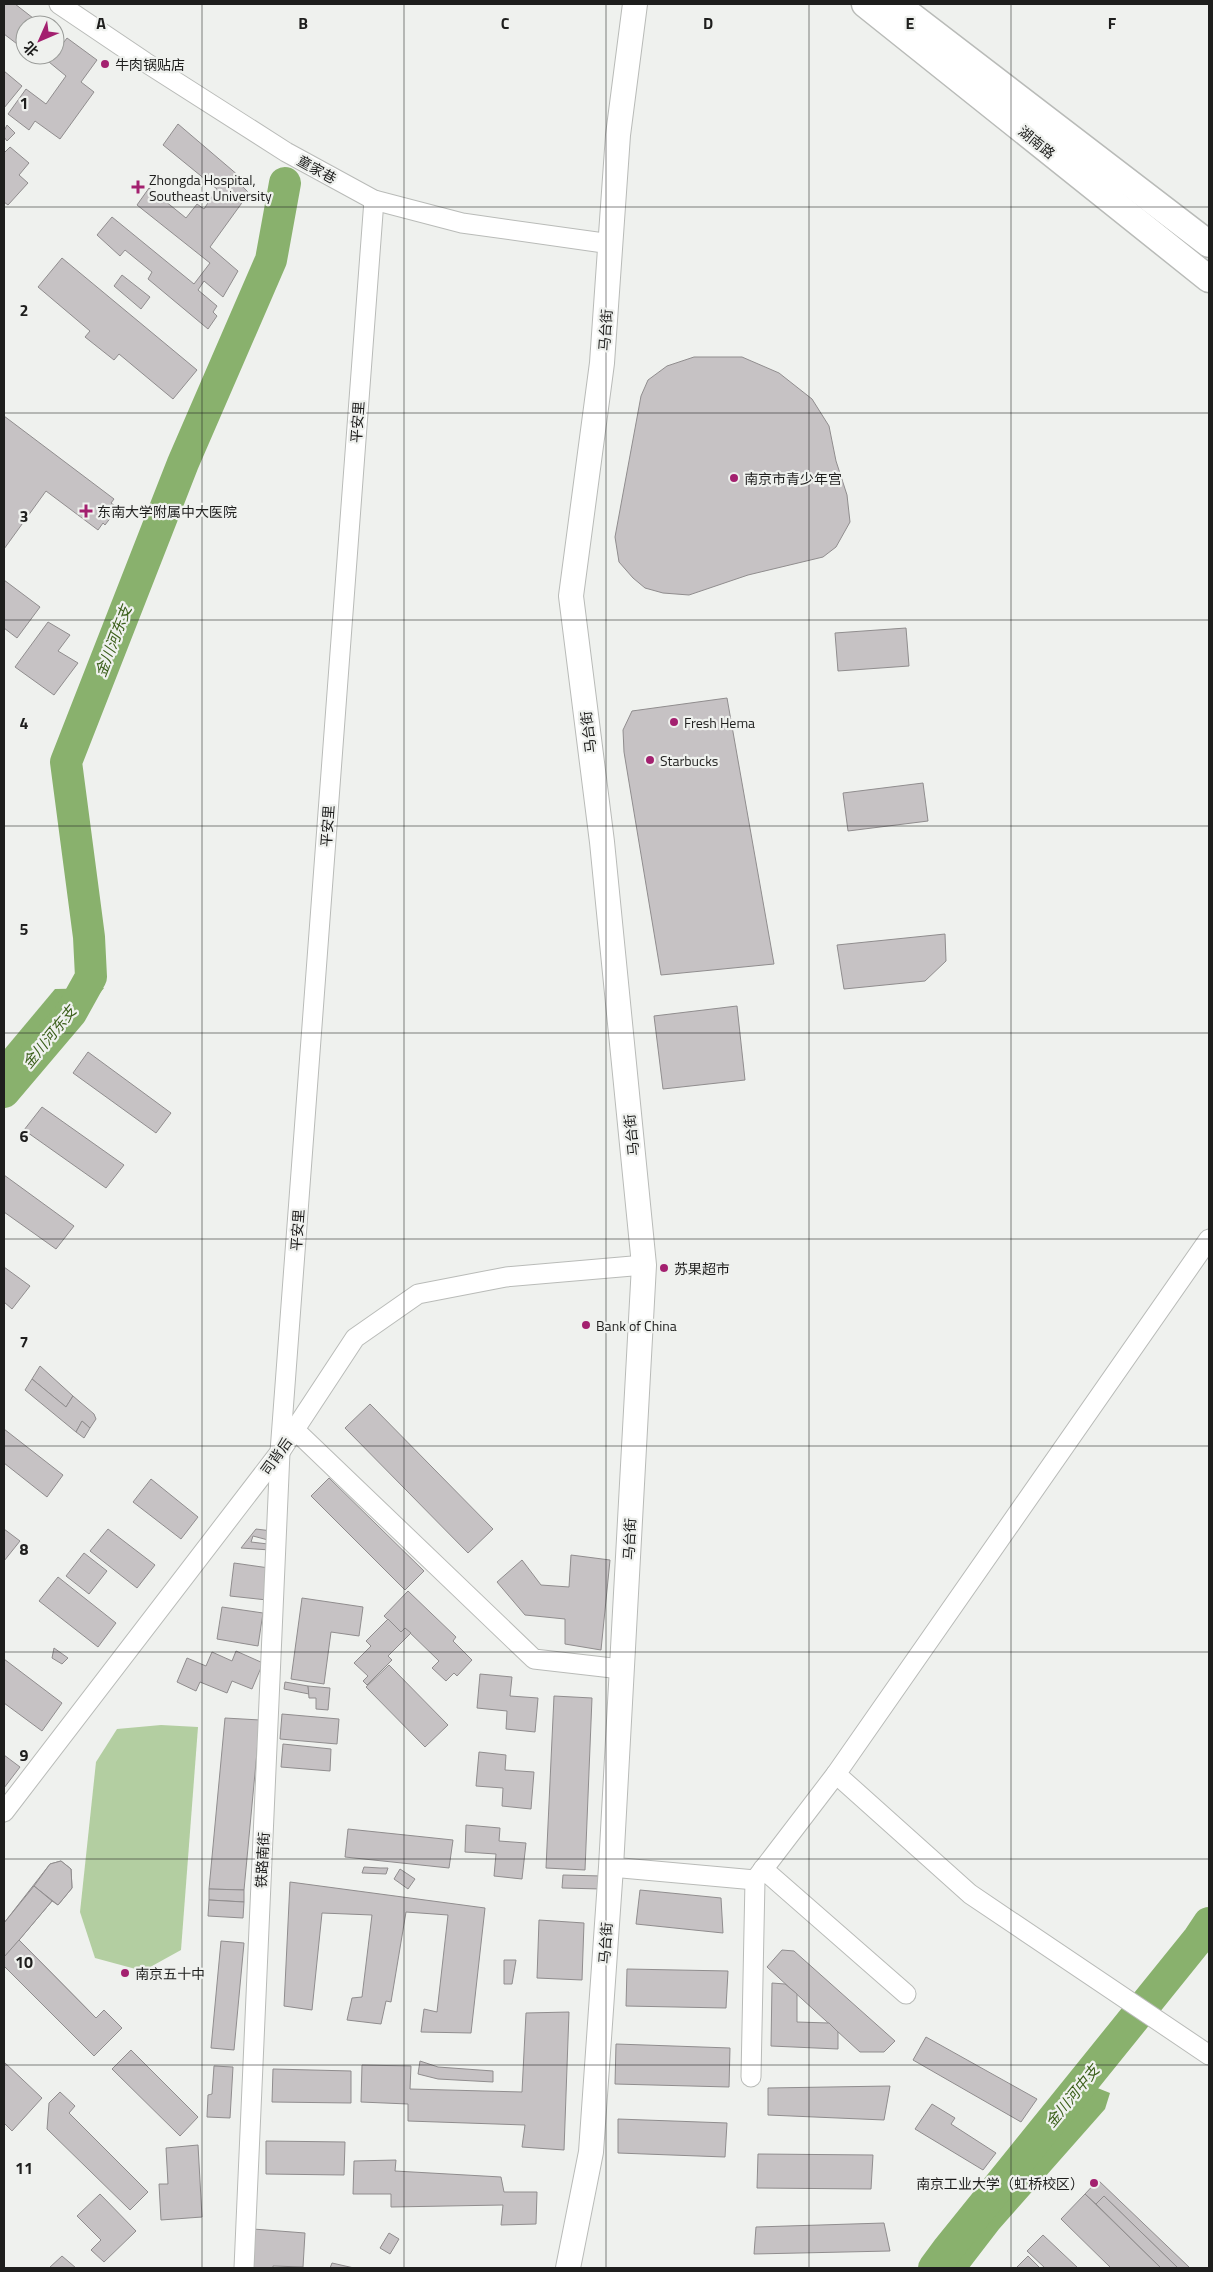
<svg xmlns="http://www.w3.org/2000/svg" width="1213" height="2272" viewBox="0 0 1213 2272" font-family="'Titillium Web','Noto Sans SC',sans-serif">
	<rect width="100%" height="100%" fill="#eff1ee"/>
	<path fill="#b3cea1" d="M 161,1725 L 198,1727 L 181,1950 L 143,1971 L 95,1958 L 80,1912 L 96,1762 L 117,1729 Z"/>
	<g fill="#89b16d">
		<path d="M 104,988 L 4,1108 L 4,1050 L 55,989 Z"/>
		<path d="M 1095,2087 L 1110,2093 L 1105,2109 L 999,2229 L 969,2268 L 945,2268 L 1044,2141 Z"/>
	</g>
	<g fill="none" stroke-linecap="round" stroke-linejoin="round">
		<g stroke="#89b16d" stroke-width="32">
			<path d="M 4,1092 L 71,1013 L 91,977 L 89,937 L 66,762 L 183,463 L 271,260 L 285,183"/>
			<path d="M 934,2268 L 948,2249 L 1199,1938 L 1209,1923"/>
		</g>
	</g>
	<g fill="#c6c2c4" stroke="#908d8e" fill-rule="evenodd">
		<path d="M 4,4 L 15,4 L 42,25 L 25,25 L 25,50 L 4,34 Z"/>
		<path d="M 67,38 L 97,60 L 81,82 L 94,92 L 60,139 L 35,121 L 29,130 L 8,114 L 26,89 L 46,104 L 66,76 L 49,62 Z"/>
		<path d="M 4,71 L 22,86 L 4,108 Z"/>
		<path d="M 178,124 L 246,182 L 242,186 L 249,193 L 210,247 L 238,271 L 223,297 L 204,281 L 198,290 L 217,306 L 213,312 L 217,316 L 208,329 L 148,279 L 152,272 L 125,250 L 120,256 L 97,235 L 112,217 L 194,284 L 210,263 L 137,205 L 149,188 L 186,218 L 197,204 L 204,209 L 217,189 L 163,145 Z"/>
		<path d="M 7,125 L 15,133 L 7,141 L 4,137 L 4,131 Z"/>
		<path d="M 10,147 L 29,163 L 19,175 L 28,183 L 8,205 L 4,202 L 4,153 Z"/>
		<path d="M 62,258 L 197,370 L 173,399 L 119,354 L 114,360 L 85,337 L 90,331 L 38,287 Z"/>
		<path d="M 122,275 L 150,297 L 141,309 L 114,286 Z"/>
		<path d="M 694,357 L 742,357 L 779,373 L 812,399 L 829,426 L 836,461 L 847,495 L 850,522 L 836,547 L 823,557 L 748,575 L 689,595 L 663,593 L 645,588 L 633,578 L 619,562 L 615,537 L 641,396 L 648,380 L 667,366 Z"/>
		<path d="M 4,416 L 114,499 L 111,503 L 118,508 L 105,525 L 103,523 L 98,530 L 46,491 L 4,549 Z"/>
		<path d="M 4,580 L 40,607 L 17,638 L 4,628 Z"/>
		<path d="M 48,622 L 70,635 L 58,651 L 78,663 L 54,695 L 15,667 Z"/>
		<path d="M 906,628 L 909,666 L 838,671 L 835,633 Z"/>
		<path d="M 727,698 L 774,964 L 661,975 L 624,752 L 623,730 L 632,711 Z"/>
		<path d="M 923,783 L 928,821 L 848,831 L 843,793 Z"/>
		<path d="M 945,934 L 946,961 L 925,981 L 844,989 L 837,945 Z"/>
		<path d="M 737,1006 L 745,1080 L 663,1089 L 654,1016 Z"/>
		<path d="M 88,1052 L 171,1113 L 156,1133 L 73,1073 Z"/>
		<path d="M 42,1107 L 124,1165 L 106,1188 L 24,1130 Z"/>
		<path d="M 4,1175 L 74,1226 L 56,1249 L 4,1212 Z"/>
		<path d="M 4,1267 L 30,1286 L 12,1309 L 4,1302 Z"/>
		<path d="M 40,1366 L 73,1396 L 66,1407 L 32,1379 Z"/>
		<path d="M 32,1379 L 66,1407 L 73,1396 L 94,1414 L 96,1419 L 90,1428 L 82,1421 L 76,1432 L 25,1390 Z"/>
		<path d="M 370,1404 L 493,1529 L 468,1553 L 345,1428 Z"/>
		<path d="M 82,1421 L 90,1428 L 84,1438 L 76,1432 Z"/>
		<path d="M 4,1429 L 63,1475 L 47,1497 L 4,1463 Z"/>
		<path d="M 329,1478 L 424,1571 L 405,1590 L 311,1496 Z"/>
		<path d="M 151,1479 L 198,1517 L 181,1539 L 133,1502 Z"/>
		<path d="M 4,1529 L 20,1541 L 4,1561 Z"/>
		<path d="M 108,1529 L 155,1565 L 137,1588 L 90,1551 Z"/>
		<path d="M 256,1529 L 280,1532 L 270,1550 L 241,1548 ZM 253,1536 L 268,1540 L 268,1544 L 251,1542 Z"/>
		<path d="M 84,1553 L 107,1571 L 89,1594 L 66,1576 Z"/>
		<path d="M 571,1555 L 610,1560 L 601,1650 L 565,1644 L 565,1619 L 525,1615 L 497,1582 L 522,1560 L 541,1585 L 569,1587 Z"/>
		<path d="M 234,1563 L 269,1568 L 267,1600 L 230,1596 Z"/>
		<path d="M 58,1577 L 116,1623 L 98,1647 L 39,1601 Z"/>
		<path d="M 408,1591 L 456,1637 L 453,1641 L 472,1660 L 457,1676 L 454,1673 L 446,1681 L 432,1668 L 439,1661 L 405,1628 L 401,1632 L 384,1616 Z"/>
		<path d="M 302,1598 L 363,1607 L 359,1636 L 331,1632 L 324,1684 L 291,1679 Z"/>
		<path d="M 222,1607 L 263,1613 L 258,1646 L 217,1639 Z"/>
		<path d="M 388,1619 L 401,1632 L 405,1628 L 411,1633 L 388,1656 L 392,1660 L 367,1685 L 363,1681 L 368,1676 L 354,1663 L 371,1646 L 366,1641 Z"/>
		<path d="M 54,1648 L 68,1658 L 62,1664 L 52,1658 Z"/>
		<path d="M 236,1651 L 263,1663 L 252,1689 L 232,1681 L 227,1693 L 200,1682 L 196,1691 L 177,1682 L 187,1658 L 206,1666 L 212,1652 L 232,1661 Z"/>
		<path d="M 4,1659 L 62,1703 L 42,1731 L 4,1703 Z"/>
		<path d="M 389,1665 L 448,1725 L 425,1747 L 366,1687 Z"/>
		<path d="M 480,1674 L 512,1677 L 510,1696 L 538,1698 L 535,1732 L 506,1729 L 507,1711 L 477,1708 Z"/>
		<path d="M 285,1682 L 308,1686 L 309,1694 L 284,1689 Z"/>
		<path d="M 308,1686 L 330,1688 L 328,1710 L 316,1709 L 316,1698 L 309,1698 Z"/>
		<path d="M 554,1696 L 592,1698 L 585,1870 L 546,1868 Z"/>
		<path d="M 282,1714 L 339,1719 L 337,1744 L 280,1739 Z"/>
		<path d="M 225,1718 L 260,1720 L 244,1890 L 209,1889 Z"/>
		<path d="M 283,1744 L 331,1749 L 330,1771 L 281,1767 Z"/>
		<path d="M 479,1752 L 506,1755 L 505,1770 L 534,1772 L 531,1809 L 502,1806 L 503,1788 L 476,1786 Z"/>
		<path d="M 4,1755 L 20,1767 L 4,1788 Z"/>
		<path d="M 466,1825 L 500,1828 L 499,1841 L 526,1843 L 522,1879 L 494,1876 L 496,1854 L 465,1852 Z"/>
		<path d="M 348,1829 L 453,1840 L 449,1868 L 345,1857 Z"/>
		<path d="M 61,1861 L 71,1869 L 72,1888 L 58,1905 L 52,1901 L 19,1940 L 96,2018 L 104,2010 L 122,2028 L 94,2056 L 4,1966 L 4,1923 L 50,1864 Z"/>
		<path d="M 61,1861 L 71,1869 L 72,1888 L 58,1905 L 34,1886 L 50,1864 Z"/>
		<path d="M 364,1867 L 380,1868 L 388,1868 L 386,1874 L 362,1873 Z"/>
		<path d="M 400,1869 L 415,1879 L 408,1889 L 394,1879 Z"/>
		<path d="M 563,1875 L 601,1876 L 601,1889 L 562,1888 Z"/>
		<path d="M 290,1882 L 485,1908 L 471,2033 L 421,2032 L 424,2009 L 437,2012 L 448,1915 L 406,1912 L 391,2002 L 386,2001 L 381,2024 L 347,2020 L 352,1998 L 362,1997 L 372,1915 L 322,1913 L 312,2010 L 284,2006 Z"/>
		<path d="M 34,1886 L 52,1901 L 4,1958 L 4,1923 Z"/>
		<path d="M 209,1889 L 244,1890 L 244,1902 L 209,1900 Z"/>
		<path d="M 640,1890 L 721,1898 L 723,1933 L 636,1924 Z"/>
		<path d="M 209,1900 L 244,1902 L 243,1918 L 208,1916 Z"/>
		<path d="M 539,1920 L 584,1923 L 582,1980 L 537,1978 Z"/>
		<path d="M 19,1940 L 96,2018 L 104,2010 L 122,2028 L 94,2056 L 4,1966 L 4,1957 Z"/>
		<path d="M 221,1941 L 244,1943 L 234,2050 L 211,2048 Z"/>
		<path d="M 782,1950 L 794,1951 L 895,2041 L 884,2052 L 860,2052 L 767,1967 Z"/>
		<path d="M 504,1960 L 516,1960 L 512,1984 L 504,1984 Z"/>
		<path d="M 627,1969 L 728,1971 L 726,2008 L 626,2006 Z"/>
		<path d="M 772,1983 L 785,1984 L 797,1994 L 797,2022 L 829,2023 L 838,2032 L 838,2049 L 771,2046 Z"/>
		<path d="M 569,2012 L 564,2150 L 522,2147 L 525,2125 L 408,2121 L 408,2104 L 361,2102 L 362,2065 L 411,2066 L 410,2089 L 522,2092 L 526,2013 Z"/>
		<path d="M 926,2037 L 1037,2099 L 1021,2122 L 913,2060 Z"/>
		<path d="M 616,2044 L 730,2048 L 729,2087 L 615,2084 Z"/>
		<path d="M 131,2050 L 198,2117 L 180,2136 L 112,2069 Z"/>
		<path d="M 420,2061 L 438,2067 L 493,2071 L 493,2082 L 438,2079 L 418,2074 Z"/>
		<path d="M 4,2062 L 42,2098 L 12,2131 L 4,2123 Z"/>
		<path d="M 214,2066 L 233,2067 L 230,2118 L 207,2117 L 208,2095 L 212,2094 Z"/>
		<path d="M 273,2069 L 351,2071 L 351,2103 L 272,2102 Z"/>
		<path d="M 890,2086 L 884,2120 L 768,2115 L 768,2088 Z"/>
		<path d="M 60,2092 L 75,2106 L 69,2113 L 148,2192 L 130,2210 L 47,2129 L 49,2103 Z"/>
		<path d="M 932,2104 L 955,2118 L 951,2124 L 996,2153 L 983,2170 L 915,2129 Z"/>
		<path d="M 618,2119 L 727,2123 L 725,2157 L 618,2153 Z"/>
		<path d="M 266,2141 L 345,2142 L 344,2175 L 266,2174 Z"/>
		<path d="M 198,2145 L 202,2217 L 161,2220 L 159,2184 L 168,2184 L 166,2148 Z"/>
		<path d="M 758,2154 L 873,2155 L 871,2189 L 757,2188 Z"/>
		<path d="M 396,2160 L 395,2171 L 501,2177 L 504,2192 L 537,2192 L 536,2224 L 501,2225 L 503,2205 L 391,2207 L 391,2194 L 353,2194 L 354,2161 Z"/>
		<path d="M 1098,2180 L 1190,2268 L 1178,2268 L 1104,2196 L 1096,2204 L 1085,2194 Z"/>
		<path d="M 100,2194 L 136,2231 L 104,2262 L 91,2250 L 101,2240 L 77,2216 Z"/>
		<path d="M 1085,2194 L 1160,2267 L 1158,2268 L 1111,2268 L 1061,2219 Z"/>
		<path d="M 1104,2196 L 1178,2268 L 1161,2268 L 1096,2204 Z"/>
		<path d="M 884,2223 L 890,2251 L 754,2254 L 756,2227 Z"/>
		<path d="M 240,2228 L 305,2233 L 303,2267 L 273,2266 L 273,2268 L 238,2268 Z"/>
		<path d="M 389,2233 L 399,2239 L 390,2254 L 380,2248 Z"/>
		<path d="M 1043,2235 L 1078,2268 L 1045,2268 L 1027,2251 Z"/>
		<path d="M 62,2256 L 76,2268 L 49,2268 Z"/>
		<path d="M 1028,2256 L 1040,2268 L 1016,2268 Z"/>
		<path d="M 332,2263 L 354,2268 L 330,2268 Z"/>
	</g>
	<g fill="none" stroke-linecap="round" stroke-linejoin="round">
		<g stroke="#b9bbb8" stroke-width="21">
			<g id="minor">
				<path d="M 59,4 L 145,62 L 286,152 L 374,200 L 462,223 L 611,244"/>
				<path d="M 1209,1239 L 836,1774 L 970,1894 L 1209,2055"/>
				<path d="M 295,1430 L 534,1659 L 621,1669"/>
				<path d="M 4,1812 L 280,1452 L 355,1338 L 418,1294 L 506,1277 L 644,1265"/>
				<path d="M 611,1867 L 755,1880 L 836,1774"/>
				<path d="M 763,1869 L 906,1994"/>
				<path d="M 751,2077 L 755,1880"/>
				<path d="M 244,2268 L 280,1452 L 374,200"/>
			</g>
		</g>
		<g stroke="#b9bbb8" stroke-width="26">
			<path id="tertiary" d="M 568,2268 L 591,2152 L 611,1867 L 644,1265 L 602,842 L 571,596 L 602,363 L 618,135 L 635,4"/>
		</g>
		<g stroke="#b9bbb8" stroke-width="29">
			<g id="secondary">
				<path d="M 865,4 L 1209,279"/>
				<path d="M 896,4 L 1209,244"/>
			</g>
		</g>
		<use href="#minor" stroke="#fff" stroke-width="19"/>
		<use href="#tertiary" stroke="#fff" stroke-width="24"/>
		<use href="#secondary" stroke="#fff" stroke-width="26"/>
	</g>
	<path fill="none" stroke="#1e1e1d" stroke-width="1" stroke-opacity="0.55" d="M 202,4 L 202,2268M 404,4 L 404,2268M 606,4 L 606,2268M 809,4 L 809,2268M 1011,4 L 1011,2268M 4,207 L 1209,207M 4,413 L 1209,413M 4,620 L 1209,620M 4,826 L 1209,826M 4,1033 L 1209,1033M 4,1239 L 1209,1239M 4,1446 L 1209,1446M 4,1652 L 1209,1652M 4,1859 L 1209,1859M 4,2065 L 1209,2065"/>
	<g fill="#a3206f" stroke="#eff1ee" stroke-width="2">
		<circle cx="105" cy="64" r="5"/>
		<path d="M135.5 179.5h5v5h5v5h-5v5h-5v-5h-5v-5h5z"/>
		<circle cx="734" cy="478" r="5"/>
		<path d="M83.5 503.5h5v5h5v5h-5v5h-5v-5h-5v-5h5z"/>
		<circle cx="674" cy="722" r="5"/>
		<circle cx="650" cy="760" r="5"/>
		<circle cx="664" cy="1268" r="5"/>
		<circle cx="586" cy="1325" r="5"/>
		<circle cx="125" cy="1973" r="5"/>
		<circle cx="1094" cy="2183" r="5"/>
	</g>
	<g text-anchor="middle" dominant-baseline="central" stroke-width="4.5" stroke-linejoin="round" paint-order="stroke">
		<g font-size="14" fill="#1e1e1d" stroke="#eff1ee" text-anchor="start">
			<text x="115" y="64">牛肉锅贴店</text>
			<text x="149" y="179">Zhongda Hospital,<tspan x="149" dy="16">Southeast University</tspan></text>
			<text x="744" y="478">南京市青少年宫</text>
			<text x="97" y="511">东南大学附属中大医院</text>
			<text x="684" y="722">Fresh Hema</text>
			<text x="660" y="760">Starbucks</text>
			<text x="674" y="1268">苏果超市</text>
			<text x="596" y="1325">Bank of China</text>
			<text x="135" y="1973">南京五十中</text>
			<text x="1084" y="2183" text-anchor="end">南京工业大学（虹桥校区）</text>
		</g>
		<g font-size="14" fill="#1e1e1d" stroke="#eff1ee">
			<text transform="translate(1037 142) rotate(39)">湖南路</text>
			<text transform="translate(317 169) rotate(29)">童家巷</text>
			<text transform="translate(605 330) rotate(-86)">马台街</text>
			<text transform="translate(357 422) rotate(-86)">平安里</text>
			<text transform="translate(588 732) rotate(-97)">马台街</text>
			<text transform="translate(327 826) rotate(-86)">平安里</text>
			<text transform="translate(631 1135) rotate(-96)">马台街</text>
			<text transform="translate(297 1230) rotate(-86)">平安里</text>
			<text transform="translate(276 1456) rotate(-54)">司背后</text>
			<text transform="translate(629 1539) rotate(-87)">马台街</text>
			<text transform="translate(262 1860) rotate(-87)">铁路南街</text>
			<text transform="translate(605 1943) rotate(-86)">马台街</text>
		</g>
		<g font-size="15" font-style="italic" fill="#3a5e19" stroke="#eff1ee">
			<text transform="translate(113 641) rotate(-69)">金川河东支</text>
			<text transform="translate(49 1037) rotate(-51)">金川河东支</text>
			<text transform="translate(1072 2096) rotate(-51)">金川河中支</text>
		</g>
	</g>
	<g font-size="16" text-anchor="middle" font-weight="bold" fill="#1e1e1d" stroke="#eff1ee" stroke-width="4.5" stroke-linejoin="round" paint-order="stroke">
		<text x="101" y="29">A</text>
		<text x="303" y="29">B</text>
		<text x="505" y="29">C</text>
		<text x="708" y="29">D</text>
		<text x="910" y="29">E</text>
		<text x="1112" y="29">F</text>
		<text x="24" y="109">1</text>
		<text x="24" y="316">2</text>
		<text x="24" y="522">3</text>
		<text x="24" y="729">4</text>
		<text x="24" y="935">5</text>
		<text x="24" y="1142">6</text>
		<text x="24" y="1348">7</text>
		<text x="24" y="1555">8</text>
		<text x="24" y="1761">9</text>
		<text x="24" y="1968">10</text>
		<text x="24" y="2174">11</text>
	</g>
	<rect width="1213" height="2272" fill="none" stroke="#1e1e1d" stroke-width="10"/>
	<g transform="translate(40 40) rotate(225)"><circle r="24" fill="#eff1ee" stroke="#9b9d9a"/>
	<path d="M0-4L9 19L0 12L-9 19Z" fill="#a3206f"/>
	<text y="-8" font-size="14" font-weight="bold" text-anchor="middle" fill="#1e1e1d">北</text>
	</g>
</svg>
